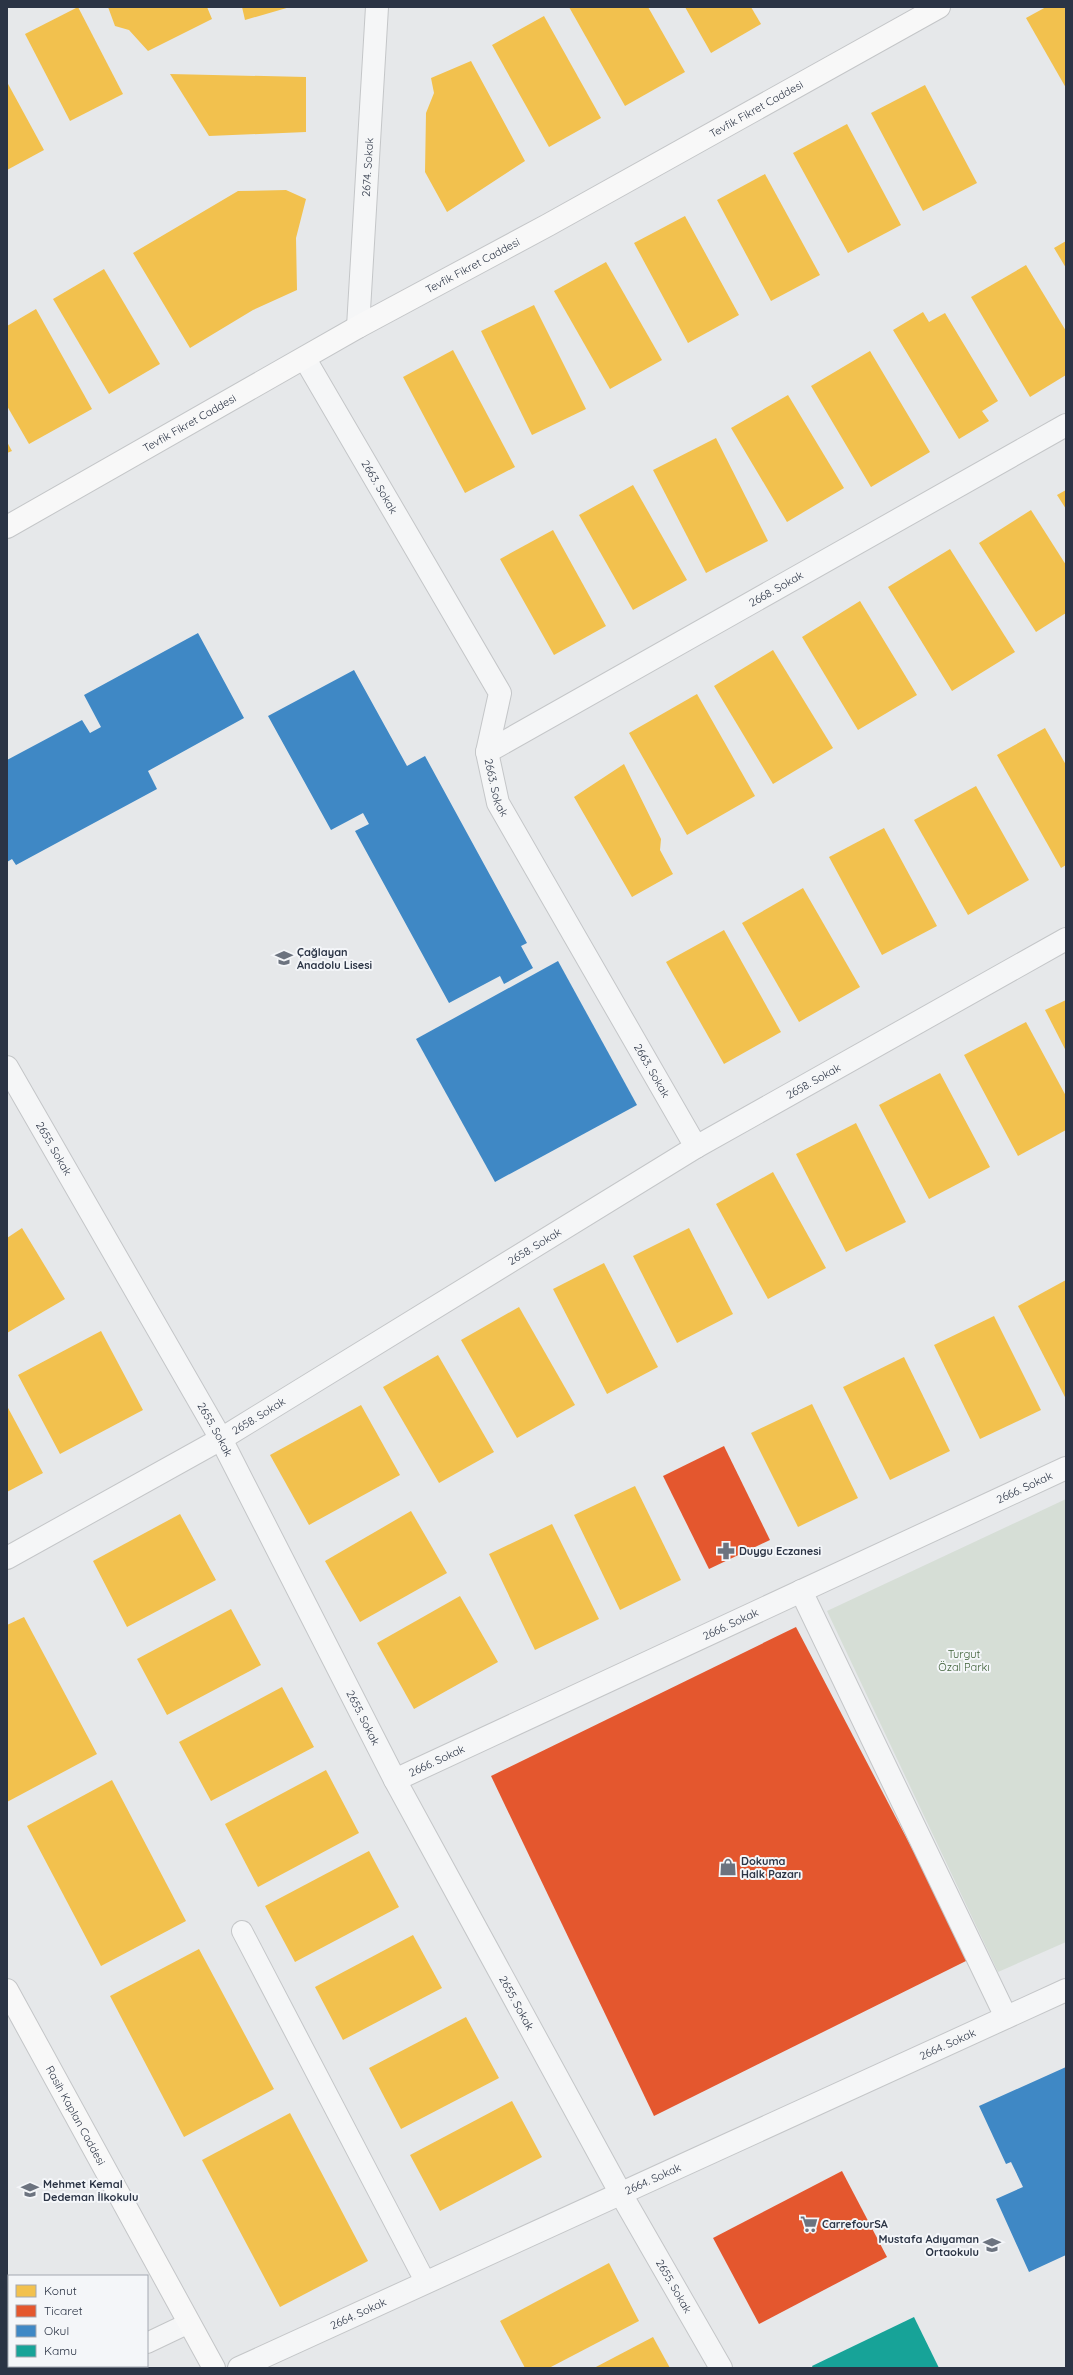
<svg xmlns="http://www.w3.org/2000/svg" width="1073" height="2375" viewBox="0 0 1073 2375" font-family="Quicksand,sans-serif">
	<rect width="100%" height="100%" fill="#e6e8ea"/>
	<path fill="#d6ded6" d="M 1066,1499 L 1066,1942 L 998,1972 L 827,1611 Z"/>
	<g fill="#f2c14e">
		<path d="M 78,7 L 123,94 L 70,121 L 25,34 Z"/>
		<path d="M 108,7 L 207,7 L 212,19 L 148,51 L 129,30 L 115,26 Z"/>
		<path d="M 242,7 L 290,7 L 245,20 Z"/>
		<path d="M 569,7 L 648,7 L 685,72 L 625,106 Z"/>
		<path d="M 685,7 L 751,7 L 761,24 L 711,53 Z"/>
		<path d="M 1046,7 L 1066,7 L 1066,88 L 1026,18 Z"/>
		<path d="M 544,16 L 601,118 L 549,147 L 492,45 Z"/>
		<path d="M 471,61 L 525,161 L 447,212 L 425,172 L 426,113 L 434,93 L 431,78 Z"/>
		<path d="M 170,74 L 306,77 L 306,132 L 209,136 Z"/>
		<path d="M 7,82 L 44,150 L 7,170 Z"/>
		<path d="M 925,85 L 977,183 L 923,211 L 871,113 Z"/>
		<path d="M 847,124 L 901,225 L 848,253 L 793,153 Z"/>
		<path d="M 765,174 L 820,275 L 771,301 L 717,200 Z"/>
		<path d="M 286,190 L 306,199 L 296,238 L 297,290 L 253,310 L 190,348 L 133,253 L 238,191 Z"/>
		<path d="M 685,216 L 739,315 L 688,343 L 634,243 Z"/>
		<path d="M 1066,241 L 1066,268 L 1054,248 Z"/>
		<path d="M 606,262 L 662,360 L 610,389 L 554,291 Z"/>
		<path d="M 1026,265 L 1066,331 L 1066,375 L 1030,397 L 971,297 Z"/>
		<path d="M 104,269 L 160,364 L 109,394 L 53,299 Z"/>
		<path d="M 534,305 L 586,409 L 532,435 L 481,331 Z"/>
		<path d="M 36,309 L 92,409 L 29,444 L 7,406 L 7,326 Z"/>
		<path d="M 923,312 L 929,322 L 945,313 L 998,401 L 982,411 L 989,421 L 959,439 L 893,330 Z"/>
		<path d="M 453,350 L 515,467 L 465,493 L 403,377 Z"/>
		<path d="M 870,351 L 930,452 L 871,487 L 811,386 Z"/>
		<path d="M 788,395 L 844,488 L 787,522 L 731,428 Z"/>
		<path d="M 716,438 L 768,541 L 706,573 L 653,470 Z"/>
		<path d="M 7,442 L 12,451 L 7,453 Z"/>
		<path d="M 633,485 L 687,580 L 633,610 L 579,515 Z"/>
		<path d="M 1066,490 L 1066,509 L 1057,495 Z"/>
		<path d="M 1031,510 L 1066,565 L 1066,613 L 1036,632 L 979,543 Z"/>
		<path d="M 553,530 L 606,626 L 554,655 L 500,559 Z"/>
		<path d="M 950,549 L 1015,652 L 952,691 L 888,587 Z"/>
		<path d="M 860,601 L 917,695 L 858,730 L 802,637 Z"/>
		<path d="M 773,650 L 833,748 L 773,784 L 714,686 Z"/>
		<path d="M 697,694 L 755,796 L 687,835 L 629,733 Z"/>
		<path d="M 1045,728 L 1066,765 L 1066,865 L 1061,868 L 997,755 Z"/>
		<path d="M 624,764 L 661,839 L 660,850 L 673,874 L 632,897 L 574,797 Z"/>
		<path d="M 976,786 L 1029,880 L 968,915 L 914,820 Z"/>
		<path d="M 884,828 L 937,926 L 882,955 L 829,857 Z"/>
		<path d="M 803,888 L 860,987 L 799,1022 L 742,923 Z"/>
		<path d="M 724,930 L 781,1032 L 724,1064 L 666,962 Z"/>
		<path d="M 1066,1000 L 1066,1051 L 1045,1010 Z"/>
		<path d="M 1026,1022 L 1066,1096 L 1066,1130 L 1018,1156 L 964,1055 Z"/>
		<path d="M 940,1073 L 990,1167 L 929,1199 L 879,1105 Z"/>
		<path d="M 856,1123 L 906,1222 L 846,1252 L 796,1154 Z"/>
		<path d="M 773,1172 L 826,1268 L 768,1299 L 716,1204 Z"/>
		<path d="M 22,1228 L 65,1299 L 7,1333 L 7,1238 Z"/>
		<path d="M 689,1228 L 733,1314 L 677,1343 L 633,1256 Z"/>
		<path d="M 604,1263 L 658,1367 L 607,1394 L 553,1289 Z"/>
		<path d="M 1066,1280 L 1066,1399 L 1018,1306 Z"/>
		<path d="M 519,1307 L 575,1405 L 517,1438 L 461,1340 Z"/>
		<path d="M 994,1316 L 1041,1410 L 980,1439 L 934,1345 Z"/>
		<path d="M 101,1331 L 143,1410 L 60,1454 L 18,1375 Z"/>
		<path d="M 438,1355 L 494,1452 L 439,1483 L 383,1387 Z"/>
		<path d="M 904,1357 L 950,1451 L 890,1480 L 843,1387 Z"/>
		<path d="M 812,1404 L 858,1498 L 798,1527 L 751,1433 Z"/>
		<path d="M 361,1405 L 400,1475 L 309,1525 L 270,1455 Z"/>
		<path d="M 7,1406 L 43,1473 L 7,1492 Z"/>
		<path d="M 635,1486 L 681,1580 L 620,1610 L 574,1515 Z"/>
		<path d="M 411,1511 L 447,1573 L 360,1622 L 325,1561 Z"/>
		<path d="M 180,1514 L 216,1580 L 127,1627 L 93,1561 Z"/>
		<path d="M 552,1524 L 599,1619 L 535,1650 L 489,1554 Z"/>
		<path d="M 460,1596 L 498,1662 L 414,1709 L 377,1643 Z"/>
		<path d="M 231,1609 L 261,1665 L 167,1715 L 137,1659 Z"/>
		<path d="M 24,1617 L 97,1754 L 7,1802 L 7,1625 Z"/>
		<path d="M 282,1687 L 314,1747 L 211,1801 L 179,1742 Z"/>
		<path d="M 326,1770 L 359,1833 L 258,1887 L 225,1824 Z"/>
		<path d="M 112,1780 L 186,1921 L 101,1966 L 27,1826 Z"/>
		<path d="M 369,1851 L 399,1907 L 295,1962 L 265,1906 Z"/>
		<path d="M 413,1935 L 442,1988 L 343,2040 L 315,1987 Z"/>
		<path d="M 199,1949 L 274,2089 L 184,2137 L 110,1996 Z"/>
		<path d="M 466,2017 L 499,2078 L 401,2129 L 369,2068 Z"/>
		<path d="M 512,2101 L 542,2157 L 440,2211 L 410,2155 Z"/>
		<path d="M 290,2113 L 368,2261 L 280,2307 L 202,2160 Z"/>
		<path d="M 609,2263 L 639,2321 L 549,2368 L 525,2368 L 500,2321 Z"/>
		<path d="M 653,2337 L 670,2368 L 594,2368 Z"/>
	</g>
	<g fill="#e4572e">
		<path d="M 724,1446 L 770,1540 L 709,1569 L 663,1476 Z"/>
		<path d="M 796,1627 L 970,1959 L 654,2116 L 491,1776 Z"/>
		<path d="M 842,2171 L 887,2257 L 759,2324 L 713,2238 Z"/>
	</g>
	<g fill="#3f88c5">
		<path d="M 198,633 L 244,718 L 148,771 L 157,789 L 16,865 L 12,859 L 7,862 L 7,760 L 82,720 L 90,733 L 101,727 L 84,695 Z"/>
		<path d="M 354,670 L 407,766 L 425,756 L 527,943 L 521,946 L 533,968 L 504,984 L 500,976 L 449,1003 L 355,831 L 369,824 L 363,813 L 331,830 L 268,716 Z"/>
		<path d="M 558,961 L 637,1105 L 495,1182 L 416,1039 Z"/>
		<path d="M 1066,2067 L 1066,2255 L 1029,2272 L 996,2199 L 1023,2187 L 1011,2162 L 1006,2164 L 979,2106 Z"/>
	</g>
	<path fill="#17a398" d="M 914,2317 L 939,2368 L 813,2368 L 812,2366 Z"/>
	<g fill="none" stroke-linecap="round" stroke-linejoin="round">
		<g stroke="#c4c6c8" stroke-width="22">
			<g id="lane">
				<path d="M 242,1931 L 426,2283"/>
				<path d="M 7,2342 L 9,2342"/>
				<path d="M 147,2343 L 189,2323"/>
			</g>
		</g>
		<g stroke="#c4c6c8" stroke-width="24">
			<g id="street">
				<path id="s1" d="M 358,327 L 377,7"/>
				<path id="s2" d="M 305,359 L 500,693 L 487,752 L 498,803 L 696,1147"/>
				<path id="s3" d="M 487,752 L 1066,425"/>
				<path id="s4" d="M 7,1067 L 221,1439 L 395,1780 L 621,2194 L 721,2368"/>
				<path id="s5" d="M 7,1558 L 221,1439 L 696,1147 L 1066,939"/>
				<path d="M 801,1591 L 1006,2017"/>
				<path id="s6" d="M 395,1780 L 1066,1468"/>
				<path id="s7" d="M 239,2368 L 1066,1990"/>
			</g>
		</g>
		<g stroke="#c4c6c8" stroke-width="24">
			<g id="secondary">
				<path id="s8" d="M 7,527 L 358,327 L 548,225 L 939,7"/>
				<path id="s9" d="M 7,1990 L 214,2368"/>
			</g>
		</g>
		<use href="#lane" stroke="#f5f6f7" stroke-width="20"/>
		<use href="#street" stroke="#f5f6f7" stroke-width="22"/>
		<use href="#secondary" stroke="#f8f8f8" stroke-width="22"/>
	</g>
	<defs>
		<g id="school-bare" transform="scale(1.38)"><path d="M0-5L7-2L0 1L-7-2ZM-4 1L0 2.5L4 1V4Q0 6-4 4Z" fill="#6c737f" stroke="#f4f6f9" stroke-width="2.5" paint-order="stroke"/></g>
		<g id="pharmacy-bare" transform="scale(1.38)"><path d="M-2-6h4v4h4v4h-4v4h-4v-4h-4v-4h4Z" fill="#6c737f" stroke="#f4f6f9" stroke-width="2.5" paint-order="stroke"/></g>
		<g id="shop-bare" transform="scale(1.38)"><path d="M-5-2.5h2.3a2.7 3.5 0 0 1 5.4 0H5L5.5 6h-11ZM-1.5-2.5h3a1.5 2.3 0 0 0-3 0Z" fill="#6c737f" stroke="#f4f6f9" stroke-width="2.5" paint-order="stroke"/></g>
		<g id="supermarket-bare" transform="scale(1.38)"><path d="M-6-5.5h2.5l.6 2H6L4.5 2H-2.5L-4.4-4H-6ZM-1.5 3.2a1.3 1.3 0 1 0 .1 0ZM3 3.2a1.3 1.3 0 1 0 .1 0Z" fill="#6c737f" stroke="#f4f6f9" stroke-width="2.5" paint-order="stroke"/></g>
	</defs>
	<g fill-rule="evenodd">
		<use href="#school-bare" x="284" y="958"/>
		<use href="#pharmacy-bare" x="726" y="1551"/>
		<use href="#shop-bare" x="728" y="1867"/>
		<use href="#school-bare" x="30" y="2190"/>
		<use href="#supermarket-bare" x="809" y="2224"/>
		<use href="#school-bare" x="992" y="2245"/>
	</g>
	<g text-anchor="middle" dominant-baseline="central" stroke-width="4" stroke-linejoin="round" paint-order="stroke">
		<g font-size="11" fill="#2b3445" stroke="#f4f6f9">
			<text stroke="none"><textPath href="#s8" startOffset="858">Tevfik Fikret Caddesi</textPath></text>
			<text stroke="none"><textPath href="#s1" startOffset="160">2674. Sokak</textPath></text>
			<text stroke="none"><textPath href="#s8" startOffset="534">Tevfik Fikret Caddesi</textPath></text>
			<text stroke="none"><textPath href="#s8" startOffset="210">Tevfik Fikret Caddesi</textPath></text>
			<text stroke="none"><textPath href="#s2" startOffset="148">2663. Sokak</textPath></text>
			<text stroke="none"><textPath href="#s3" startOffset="332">2668. Sokak</textPath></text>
			<text stroke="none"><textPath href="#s2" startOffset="484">2663. Sokak</textPath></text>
			<text stroke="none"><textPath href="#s2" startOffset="808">2663. Sokak</textPath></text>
			<text stroke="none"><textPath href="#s5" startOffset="937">2658. Sokak</textPath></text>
			<text stroke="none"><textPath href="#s4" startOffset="94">2655. Sokak</textPath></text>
			<text stroke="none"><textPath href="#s5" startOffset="613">2658. Sokak</textPath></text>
			<text stroke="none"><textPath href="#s5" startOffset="289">2658. Sokak</textPath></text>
			<text stroke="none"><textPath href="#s4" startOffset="418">2655. Sokak</textPath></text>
			<text stroke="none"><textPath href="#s6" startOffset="694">2666. Sokak</textPath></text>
			<text stroke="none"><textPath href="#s6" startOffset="370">2666. Sokak</textPath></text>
			<text stroke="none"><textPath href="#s4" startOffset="742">2655. Sokak</textPath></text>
			<text stroke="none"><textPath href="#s6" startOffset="46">2666. Sokak</textPath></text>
			<text stroke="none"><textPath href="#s4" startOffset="1066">2655. Sokak</textPath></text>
			<text stroke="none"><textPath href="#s7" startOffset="779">2664. Sokak</textPath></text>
			<text stroke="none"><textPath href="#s9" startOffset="143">Rasih Kaplan Caddesi</textPath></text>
			<text stroke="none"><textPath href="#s7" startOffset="455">2664. Sokak</textPath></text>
			<text stroke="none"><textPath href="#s4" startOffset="1390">2655. Sokak</textPath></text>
			<text stroke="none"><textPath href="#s7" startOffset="131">2664. Sokak</textPath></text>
		</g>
		<g font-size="11" font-weight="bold" fill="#2b3445" stroke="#f4f6f9" text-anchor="start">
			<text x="297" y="952">Çağlayan<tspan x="297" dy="13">Anadolu Lisesi</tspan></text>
			<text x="739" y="1551">Duygu Eczanesi</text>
			<text x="741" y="1861">Dokuma<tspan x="741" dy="13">Halk Pazarı</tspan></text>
			<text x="43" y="2184">Mehmet Kemal<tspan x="43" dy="13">Dedeman İlkokulu</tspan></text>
			<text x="822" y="2224">CarrefourSA</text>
			<text x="979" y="2239" text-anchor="end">Mustafa Adıyaman<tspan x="979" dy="13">Ortaokulu</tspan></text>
		</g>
		<g font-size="11" fill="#3f6138" stroke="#f4f6f9">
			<text x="964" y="1654">Turgut<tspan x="964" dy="13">Özal Parkı</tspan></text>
		</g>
	</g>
	<rect width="1073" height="2375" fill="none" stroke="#2b3445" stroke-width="16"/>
	<rect x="8" y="2275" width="140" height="92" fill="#f4f6f9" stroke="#a4a8b1"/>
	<rect x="16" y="2285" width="20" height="12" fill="#f2c14e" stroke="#a4a8b1"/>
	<text x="44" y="2295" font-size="12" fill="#2b3445">Konut</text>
	<rect x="16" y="2305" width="20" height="12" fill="#e4572e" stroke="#a4a8b1"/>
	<text x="44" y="2315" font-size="12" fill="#2b3445">Ticaret</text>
	<rect x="16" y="2325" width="20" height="12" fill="#3f88c5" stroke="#a4a8b1"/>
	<text x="44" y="2335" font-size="12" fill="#2b3445">Okul</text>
	<rect x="16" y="2345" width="20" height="12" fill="#17a398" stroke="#a4a8b1"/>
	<text x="44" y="2355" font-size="12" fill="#2b3445">Kamu</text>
</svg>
